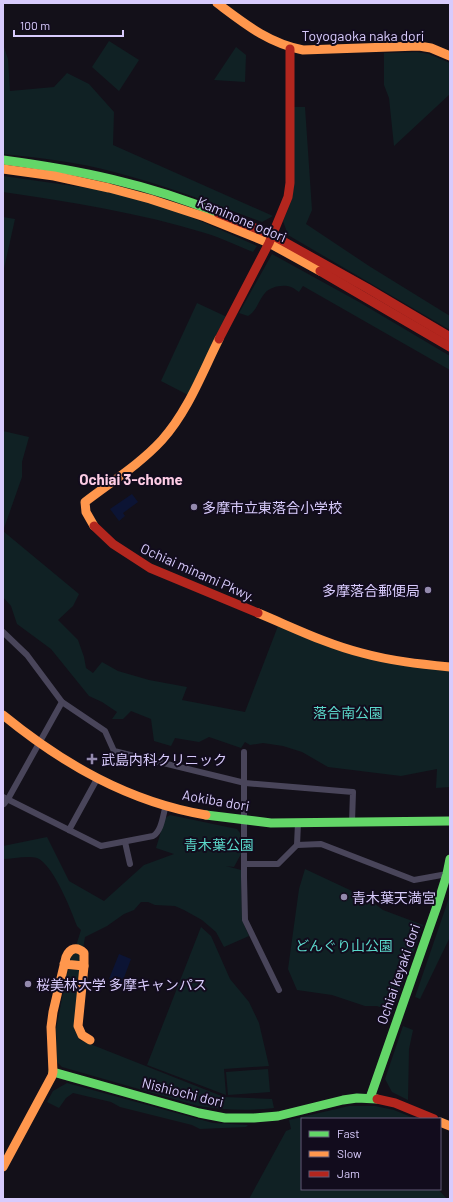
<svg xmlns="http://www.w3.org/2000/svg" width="453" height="1202" viewBox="0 0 453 1202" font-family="Barlow,'Noto Sans JP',sans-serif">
	<rect width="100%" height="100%" fill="#131019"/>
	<g fill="#102124">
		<path d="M 109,41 L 139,60 L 119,91 L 92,67 Z"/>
		<path d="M 3,44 L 8,59 L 10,91 L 54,87 L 67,73 L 89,84 L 114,112 L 113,145 L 273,216 L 262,222 C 213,204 165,185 114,172 C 78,162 40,158 3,154 Z"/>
		<path d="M 236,47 L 246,55 L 245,82 L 214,80 Z"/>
		<path d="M 417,52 L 429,54 L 450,63 L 450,94 L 394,146 L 389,98 L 384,85 L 384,53 Z"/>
		<path d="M 293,107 L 305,107 L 312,210 L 306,224 L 369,266 L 450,316 L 450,330 L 288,235 L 283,221 L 292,199 L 294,184 Z"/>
		<path d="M 3,176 L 109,191 L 149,201 L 203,222 L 257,246 L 253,252 C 238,246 222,238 205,233 C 141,213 70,202 3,192 Z"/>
		<path d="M 3,217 L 15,219 L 3,273 Z"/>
		<path d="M 272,254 L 359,302 L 450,356 L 450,370 L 303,286 L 299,292 C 297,291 294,288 291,287 C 283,284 270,287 265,293 C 258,301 257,311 248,316 L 239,313 Z"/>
		<path d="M 197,303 L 227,317 L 188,395 L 161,381 Z"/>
		<path d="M 3,431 L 29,437 L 22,462 L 22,477 L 3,531 L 79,594 L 73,606 L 58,620 L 78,640 L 84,657 L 86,668 L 93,673 L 102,662 L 118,671 L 149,680 L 187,687 L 182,700 L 245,712 L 278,626 L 328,646 L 450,671 L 450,787 L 436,788 L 437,769 L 401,776 L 328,767 L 302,752 L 283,746 L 263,743 L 250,745 L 245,742 L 241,748 L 209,737 L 199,742 L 175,738 L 171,746 L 154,741 L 151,719 L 131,711 L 123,719 L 112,719 L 117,712 L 102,702 L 89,696 L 51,649 L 17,624 L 11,606 L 3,597 Z"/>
		<path d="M 170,815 L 237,829 L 240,833 L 241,854 L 234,867 L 226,866 L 241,870 L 242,920 L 249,936 L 224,947 L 216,932 L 202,920 L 184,910 L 175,906 L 155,905 L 148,902 L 141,902 L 134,910 L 124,914 L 107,926 L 85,937 L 79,974 L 74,1029 L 80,1040 L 224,1097 L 272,1099 L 274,1108 C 248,1111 224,1110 198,1106 L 62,1067 L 57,1062 L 56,1029 L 67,973 L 71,961 L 69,955 L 74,952 L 81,930 L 77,926 C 71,910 53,864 37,858 C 27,855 13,859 3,859 L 3,846 L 47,837 L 69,881 L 104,901 L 144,865 L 174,854 L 156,848 L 165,818 Z"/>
		<path d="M 305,869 L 367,898 L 383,910 L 423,925 L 393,1012 L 377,1006 L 365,1006 L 332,995 L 297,990 L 288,969 L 299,889 Z"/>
		<path d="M 450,895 L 450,937 L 420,999 L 415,997 Z"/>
		<path d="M 201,927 L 211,936 L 230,979 L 249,1002 L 259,1023 L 269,1066 L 224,1069 L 226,1095 L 147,1065 Z"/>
		<path d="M 403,1026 L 413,1030 L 409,1049 L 408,1100 L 392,1092 L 385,1079 Z"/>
		<path d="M 268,1069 L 270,1092 L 228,1095 L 226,1072 Z"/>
		<path d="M 67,1083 L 213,1123 L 248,1125 L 246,1127 L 200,1129 L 192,1125 L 120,1107 L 111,1102 L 73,1093 L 66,1098 L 59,1108 L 47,1102 L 53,1091 Z"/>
		<path d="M 349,1106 L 375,1106 L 394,1110 L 416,1119 L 302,1119 L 302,1189 L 438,1189 L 447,1199 L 249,1199 L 286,1131 L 291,1129 L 289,1120 Z"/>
	</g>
	<g fill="#0c1434">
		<path d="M 132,494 L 138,502 L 123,513 L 125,516 L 119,521 L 110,509 Z"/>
		<path d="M 119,954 L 131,959 L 122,983 L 109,979 Z"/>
	</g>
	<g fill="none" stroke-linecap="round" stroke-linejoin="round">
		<g stroke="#49455a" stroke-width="6">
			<path d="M 3,632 L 27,655 L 62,702 L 105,731 L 114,751 L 245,783 L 353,792 L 352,822"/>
			<path d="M 244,752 L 244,877 L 245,920 L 279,990"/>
			<path d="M 3,797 L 101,846 L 153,836 C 162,831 163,814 166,805"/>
			<path d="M 4,804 L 8,799 L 62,702"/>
			<path d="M 69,830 L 97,779"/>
			<path d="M 125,842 L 130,864"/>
			<path d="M 297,845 L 298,823"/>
			<path d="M 244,864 L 278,864 L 297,845 L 321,844 L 414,880 L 447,874"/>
		</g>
		<g stroke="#63d668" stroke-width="9">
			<path d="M 3,160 C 78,170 148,184 218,213"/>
			<path d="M 206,815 L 271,823 L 450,821"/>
			<path d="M 53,1072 L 199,1113 L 225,1118 L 254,1118 L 278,1116 L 343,1100 L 357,1098 L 377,1099"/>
			<path d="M 370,1098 L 437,906 L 447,874 L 450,859"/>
		</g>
		<g stroke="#ff974d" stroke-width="9">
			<path d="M 217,3 C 245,24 268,43 303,50 L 419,46 L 431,48 L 450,56"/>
			<path d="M 3,169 L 54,176 L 109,188 L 150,199 L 205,217 L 269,243 L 320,271"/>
			<path d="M 94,526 L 86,512 L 85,502 C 111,482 140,464 162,440 C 188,411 202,373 219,339"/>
			<path d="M 258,613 C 292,627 326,644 362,653 C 391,661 420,664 450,667"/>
			<path d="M 3,715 C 63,764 129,802 206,815"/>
			<path d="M 84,966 L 78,1026 L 82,1035 L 90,1040"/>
			<path d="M 440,1122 L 450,1126"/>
			<path d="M 3,1167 L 52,1076 L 53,1072 L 51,1027 L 53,1012 L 66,957 C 70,948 77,946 84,953 L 84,966 L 64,964"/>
		</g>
		<g stroke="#b3261e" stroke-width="9">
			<path d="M 218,213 L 272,235 L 367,288 L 450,337"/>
			<path d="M 320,271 L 450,347"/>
			<path d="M 219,339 L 269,243 L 288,197 L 290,183 L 290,49"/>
			<path d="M 94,526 L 113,544 L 150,568 L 258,613"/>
			<path d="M 377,1099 L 395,1103 L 434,1119"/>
		</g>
	</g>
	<g fill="#938aad" stroke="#120c1d" stroke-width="1.5">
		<circle cx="194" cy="507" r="4"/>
		<circle cx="428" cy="590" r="4"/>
		<path d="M90 753h4v4h4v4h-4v4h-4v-4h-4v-4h4z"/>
		<circle cx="344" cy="897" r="4"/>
		<circle cx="28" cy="984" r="4"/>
	</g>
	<g text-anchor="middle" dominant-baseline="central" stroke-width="4" stroke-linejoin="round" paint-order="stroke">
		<g font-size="14" fill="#d8cbfc" stroke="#120c1d">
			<text x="363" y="35">Toyogaoka naka dori</text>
			<text transform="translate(242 219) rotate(23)">Kaminone odori</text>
			<text transform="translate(198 572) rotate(24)">Ochiai minami Pkwy.</text>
			<text transform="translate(216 800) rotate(10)">Aokiba dori</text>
			<text transform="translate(398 974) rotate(-71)">Ochiai keyaki dori</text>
			<text transform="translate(183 1092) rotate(14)">Nishiochi dori</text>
		</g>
		<g font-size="14" fill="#d8cbfc" stroke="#120c1d" text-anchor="start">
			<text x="202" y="507">多摩市立東落合小学校</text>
			<text x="420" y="590" text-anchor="end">多摩落合郵便局</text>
			<text x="101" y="759">武島内科クリニック</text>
			<text x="352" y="897">青木葉天満宮</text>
			<text x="36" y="984">桜美林大学 多摩キャンパス</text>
		</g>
		<g font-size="14" fill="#5bd8cb" stroke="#120c1d">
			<text x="348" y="712">落合南公園</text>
			<text x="219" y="844">青木葉公園</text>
			<text x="344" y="945">どんぐり山公園</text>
		</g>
		<g font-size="15" font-weight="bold" fill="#fdcce4" stroke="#120c1d">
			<text x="131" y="479">Ochiai 3-chome</text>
		</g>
	</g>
	<rect width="453" height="1202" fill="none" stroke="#d8cbfc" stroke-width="8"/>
	<rect x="301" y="1118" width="140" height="72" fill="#120c1d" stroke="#615876"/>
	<rect x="309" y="1131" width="20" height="6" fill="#63d668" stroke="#615876"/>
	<text x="337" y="1138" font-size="12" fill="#d8cbfc">Fast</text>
	<rect x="309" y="1151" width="20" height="6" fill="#ff974d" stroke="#615876"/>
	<text x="337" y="1158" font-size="12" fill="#d8cbfc">Slow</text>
	<rect x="309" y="1171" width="20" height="6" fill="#b3261e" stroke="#615876"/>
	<text x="337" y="1178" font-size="12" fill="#d8cbfc">Jam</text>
	<path d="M14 30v6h109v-6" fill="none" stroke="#d8cbfc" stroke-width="2"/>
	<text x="20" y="30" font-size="12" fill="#d8cbfc" stroke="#120c1d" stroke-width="3" paint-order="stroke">100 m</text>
</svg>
